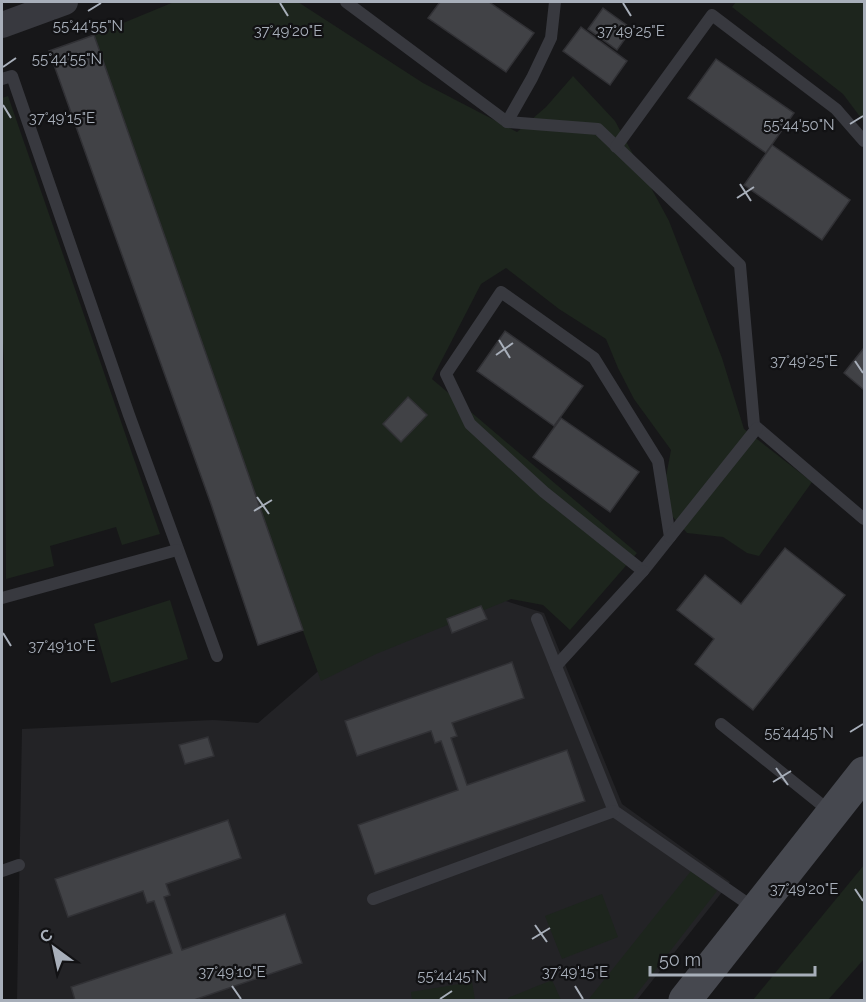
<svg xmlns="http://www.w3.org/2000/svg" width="866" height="1002" viewBox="0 0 866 1002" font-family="Raleway,sans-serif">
	<rect width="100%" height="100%" fill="#171719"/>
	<path fill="#232326" d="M 490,596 L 544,613 L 622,804 L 730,882 L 637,1000 L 17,1000 L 22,729 L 213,720 L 258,723 L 337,655 Z"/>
	<g fill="#1d251d">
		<path d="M 174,2 L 298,2 L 423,83 L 517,132 L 546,107 L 573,76 L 615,121 L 669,221 L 722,358 L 744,429 L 812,482 L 759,556 L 747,553 L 723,537 L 687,533 L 665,508 L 665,482 L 671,450 L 634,399 L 618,368 L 606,339 L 559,309 L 506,268 L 481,284 L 432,379 L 637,553 L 570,630 L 543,605 L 511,599 L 376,654 L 321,681 L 234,439 L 94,35 Z"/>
		<path d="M 736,2 L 864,2 L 864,122 L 843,94 L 732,7 Z"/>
		<path d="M 8,96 L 160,534 L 122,545 L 116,527 L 50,546 L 54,566 L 6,579 L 4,360 L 2,327 L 2,98 Z"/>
		<path d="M 170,600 L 188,659 L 111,683 L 94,624 Z"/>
		<path d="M 864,865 L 864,959 L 828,1000 L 753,1000 Z"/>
		<path d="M 691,871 L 717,891 L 632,1000 L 588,1000 Z"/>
		<path d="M 602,894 L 618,937 L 562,959 L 545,916 Z"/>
		<path d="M 552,980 L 561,1000 L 509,1000 L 508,998 Z"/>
		<path d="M 472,982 L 475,1000 L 412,1000 L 411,992 Z"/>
	</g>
	<g fill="#414246" stroke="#313135" stroke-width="1.5">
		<path d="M 440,2 L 489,2 L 534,33 L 506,72 L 428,18 Z"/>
		<path d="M 603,8 L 632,29 L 617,50 L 588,29 Z"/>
		<path d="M 581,27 L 627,61 L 610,85 L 563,51 Z"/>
		<path d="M 94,35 L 303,630 L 258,645 L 211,504 L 49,51 Z"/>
		<path d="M 716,59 L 794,113 L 766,153 L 688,98 Z"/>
		<path d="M 772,145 L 850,200 L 822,240 L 744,185 Z"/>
		<path d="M 505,331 L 583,386 L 554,426 L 477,371 Z"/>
		<path d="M 864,348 L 864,390 L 844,373 Z"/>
		<path d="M 408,397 L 427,415 L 401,442 L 383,424 Z"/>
		<path d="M 561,418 L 639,472 L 610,512 L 533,457 Z"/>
		<path d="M 785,548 L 845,595 L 753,710 L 695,664 L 714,639 L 677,610 L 705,575 L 741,604 Z"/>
		<path d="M 481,606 L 487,619 L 452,633 L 447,619 Z"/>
		<path d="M 512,662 L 524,698 L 452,723 L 457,736 L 451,738 L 467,785 L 567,750 L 585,801 L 375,874 L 358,825 L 458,790 L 441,741 L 435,743 L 431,731 L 357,756 L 345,721 Z"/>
		<path d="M 208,737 L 214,756 L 185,764 L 179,745 Z"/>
		<path d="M 228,820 L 241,858 L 166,884 L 170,895 L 164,897 L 182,950 L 285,914 L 302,963 L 194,1000 L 75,1000 L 71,987 L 172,953 L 154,901 L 147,903 L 143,891 L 68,917 L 55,879 Z"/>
	</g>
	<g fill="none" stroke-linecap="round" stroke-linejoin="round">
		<g stroke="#38393f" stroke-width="12">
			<path d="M 346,2 L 507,122 L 598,129 L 740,265 L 754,425 L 864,519"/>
			<path d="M 2,79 L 12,76 L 129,415 L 217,656"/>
			<path d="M 507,122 L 532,78 L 551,38 L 555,2"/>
			<path d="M 616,147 L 712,15 L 836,109 L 864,141"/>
			<path d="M 501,292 L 594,358 L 658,461 L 670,537 L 643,571 L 544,492 L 470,424 L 446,374 Z"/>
			<path d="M 670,537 L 757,428"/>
			<path d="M 2,598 L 177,550"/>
			<path d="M 537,619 L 614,811 L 754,908"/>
			<path d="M 556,666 L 643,571"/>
			<path d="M 721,724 L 832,813"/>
			<path d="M 2,871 L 19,865"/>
			<path d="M 373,899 L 614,811"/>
		</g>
		<path stroke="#38393f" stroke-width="26" d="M 2,25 L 65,2"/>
		<path stroke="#46484f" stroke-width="33" d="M 685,1000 L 864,773"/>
	</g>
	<path fill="none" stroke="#a8afba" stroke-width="2" d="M 280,3 L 288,16M 623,3 L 631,16M 88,11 L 101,3M 3,67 L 16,58M 3,105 L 11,118M 850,124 L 863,116M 740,184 L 751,201M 737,198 L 754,187M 499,340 L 510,358M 496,355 L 513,343M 855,361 L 863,373M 257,497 L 269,514M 254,511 L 272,500M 3,633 L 11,646M 850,732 L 863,724M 776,768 L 788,785M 773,782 L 791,771M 855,889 L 863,901M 535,925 L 547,942M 532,939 L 550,928M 232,986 L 241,999M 575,986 L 583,999M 440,999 L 452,991"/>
	<g font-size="15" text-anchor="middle" fill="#a8afba" stroke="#121214" stroke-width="4.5" stroke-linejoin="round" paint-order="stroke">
		<text x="88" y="31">55°44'55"N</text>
		<text x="288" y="36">37°49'20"E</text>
		<text x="631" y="36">37°49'25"E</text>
		<text x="67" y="64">55°44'55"N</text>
		<text x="62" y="123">37°49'15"E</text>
		<text x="799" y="130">55°44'50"N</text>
		<text x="804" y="366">37°49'25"E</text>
		<text x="62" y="651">37°49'10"E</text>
		<text x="799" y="738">55°44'45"N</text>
		<text x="804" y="894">37°49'20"E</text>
		<text x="232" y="977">37°49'10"E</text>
		<text x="575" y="977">37°49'15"E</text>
		<text x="452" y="981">55°44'45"N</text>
	</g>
	<rect width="866" height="1002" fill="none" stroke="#a8afba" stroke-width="6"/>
	<g transform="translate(54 948) rotate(327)" stroke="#121214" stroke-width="4.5" paint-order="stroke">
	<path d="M0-4.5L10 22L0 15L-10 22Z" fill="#a8afba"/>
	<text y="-9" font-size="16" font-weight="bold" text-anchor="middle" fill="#a8afba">С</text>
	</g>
	<path d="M650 966v9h165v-9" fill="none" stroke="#a8afba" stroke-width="3"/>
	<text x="659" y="966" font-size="18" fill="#a8afba" stroke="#121214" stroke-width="4.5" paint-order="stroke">50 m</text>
</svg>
